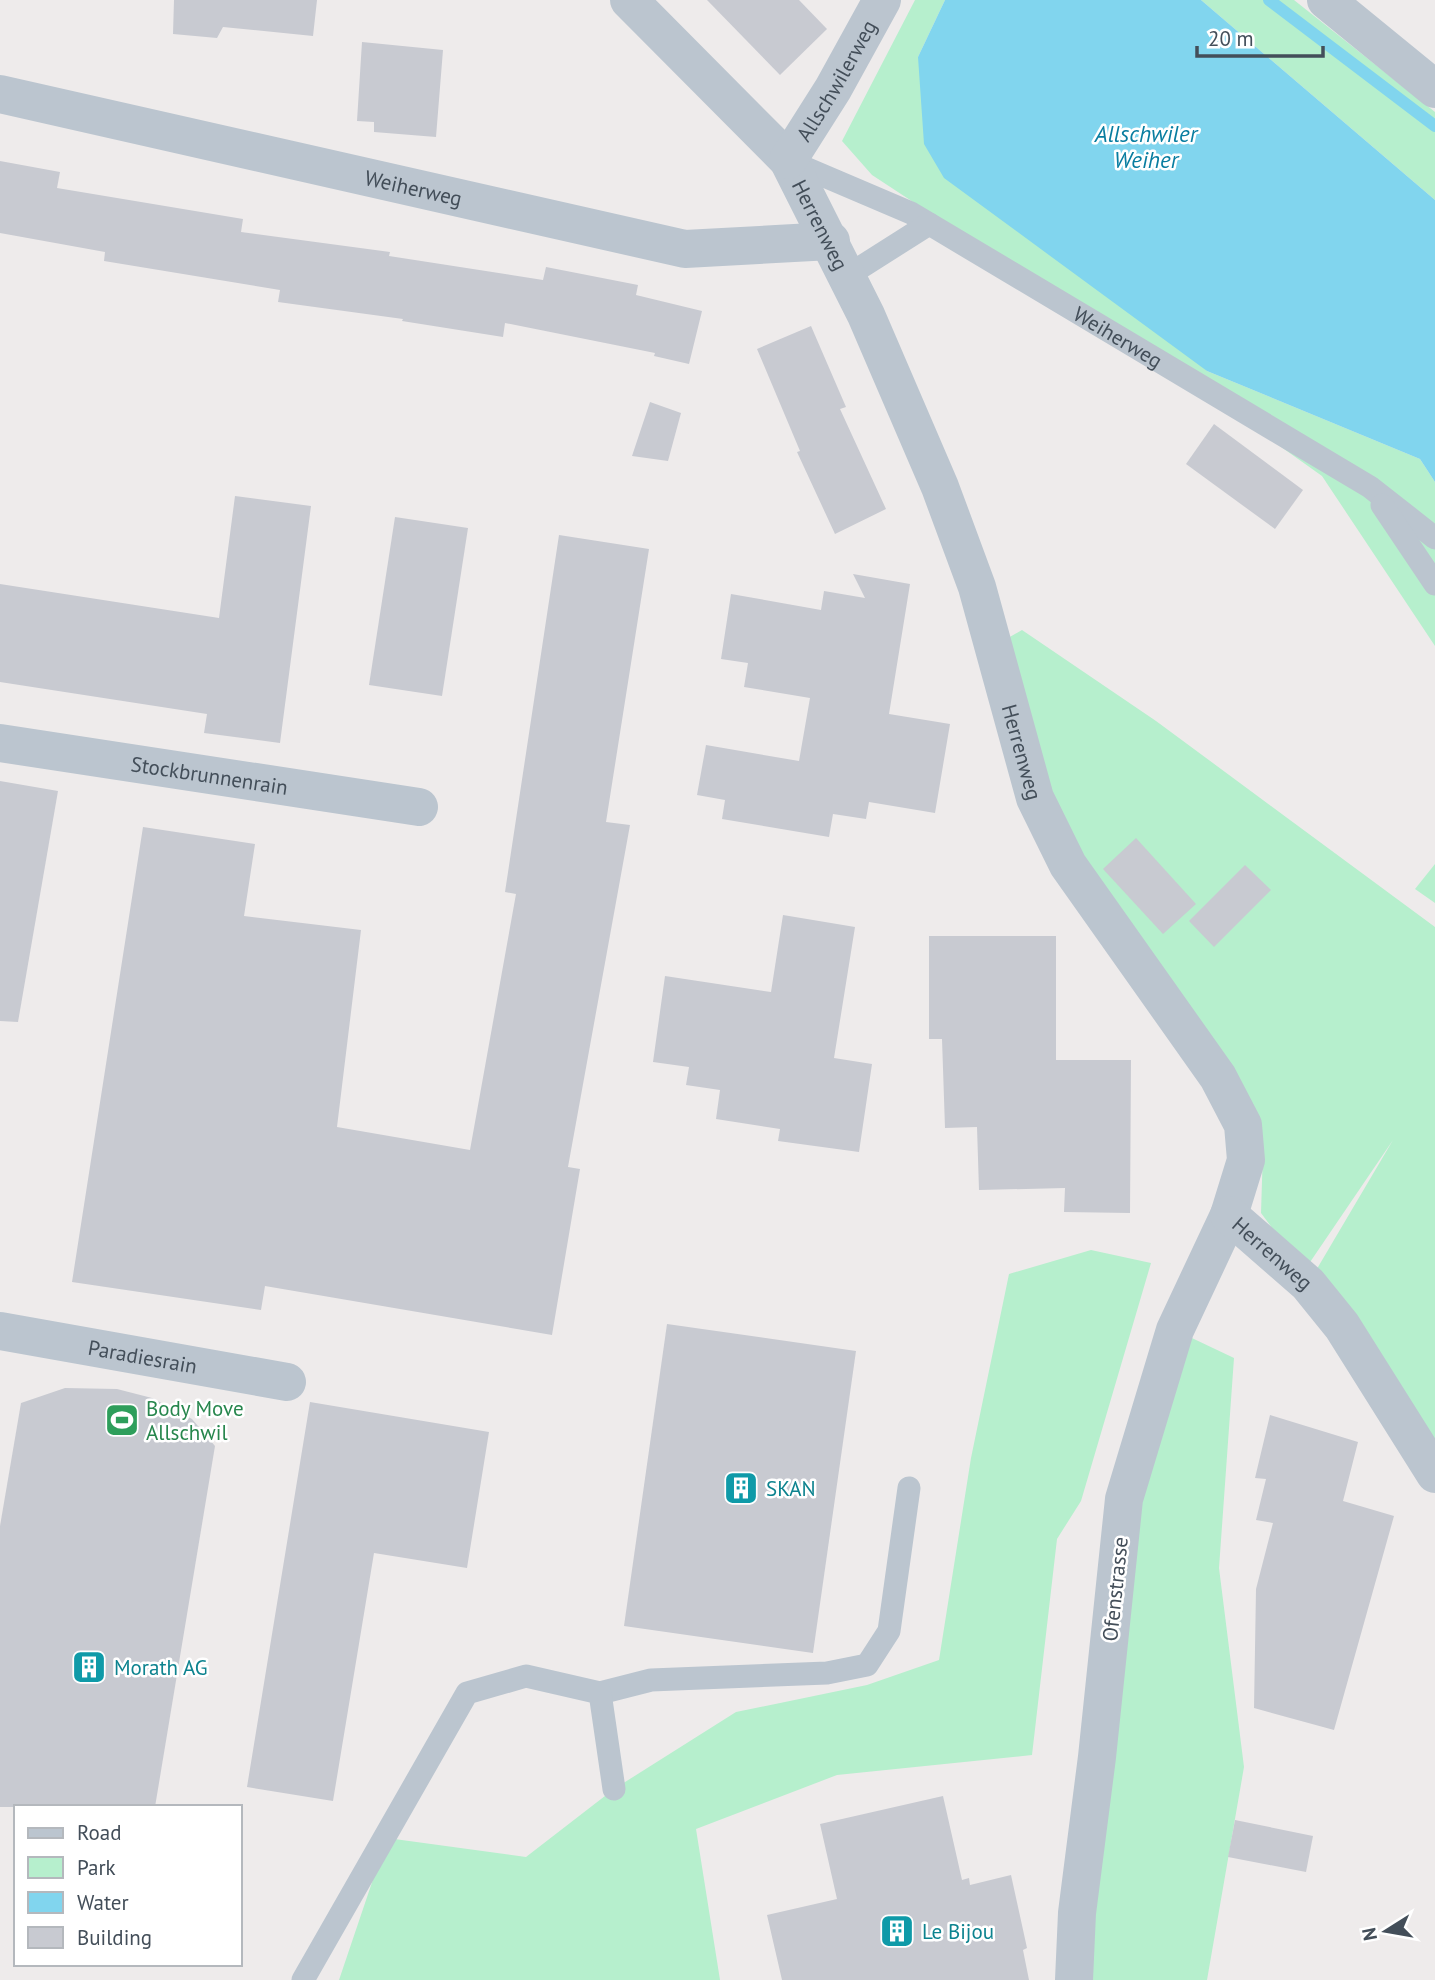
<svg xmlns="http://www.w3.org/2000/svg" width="1435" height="1980" viewBox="0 0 1435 1980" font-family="'PT Sans',sans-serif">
	<rect width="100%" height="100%" fill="#eeebeb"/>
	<g fill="#b6efcd">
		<path d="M 915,0 L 945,0 L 918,57 L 1207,371 L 1420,459 L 1435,482 L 1435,646 L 1322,476 L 1218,402 L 872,175 L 842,141 Z"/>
		<path d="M 1201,0 L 1294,0 L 1435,112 L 1435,200 Z"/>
		<path d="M 1022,630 L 1156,721 L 1435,927 L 1435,1474 L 1308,1284 L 1393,1140 L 1304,1271 L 1261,1213 L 1263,1149 L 1088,869 L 1052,792 L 1008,638 Z"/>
		<path d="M 1435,864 L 1435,903 L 1415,889 Z"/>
		<path d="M 1091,1250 L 1151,1263 L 1081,1501 L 1057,1539 L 1032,1755 L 837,1775 L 696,1829 L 720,1980 L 339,1980 L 387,1838 L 526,1857 L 614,1789 L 736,1712 L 867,1685 L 939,1660 L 971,1458 L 1009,1274 Z"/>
		<path d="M 1175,1330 L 1234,1358 L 1219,1568 L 1244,1767 L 1207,1980 L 1074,1980 L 1124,1499 Z"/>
	</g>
	<path fill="#81d5ee" d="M 945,0 L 1201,0 L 1435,200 L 1435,482 L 1420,459 L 1207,371 L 944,178 L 924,144 L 918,57 Z"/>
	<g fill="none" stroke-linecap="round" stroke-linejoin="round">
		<path stroke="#81d5ee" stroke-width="12" d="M 1269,0 L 1435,126"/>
	</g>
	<g fill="#c8cad1">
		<path d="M 174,0 L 317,0 L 313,36 L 223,27 L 217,38 L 173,34 Z"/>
		<path d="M 707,0 L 799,0 L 827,29 L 780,75 Z"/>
		<path d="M 362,42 L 443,50 L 436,137 L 374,132 L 374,122 L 357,121 Z"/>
		<path d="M 0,161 L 60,172 L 57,188 L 243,219 L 241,232 L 390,252 L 389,256 L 543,280 L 546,267 L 638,285 L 636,295 L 702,311 L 689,364 L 654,356 L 655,353 L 505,323 L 503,337 L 402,321 L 403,319 L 278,302 L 280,290 L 104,261 L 105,252 L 0,233 Z"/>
		<path d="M 811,326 L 846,407 L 840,409 L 886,509 L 835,534 L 797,452 L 800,451 L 757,349 Z"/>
		<path d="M 650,402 L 681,413 L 668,461 L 632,456 Z"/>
		<path d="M 1214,424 L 1303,490 L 1275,529 L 1186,464 Z"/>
		<path d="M 235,496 L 311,506 L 280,743 L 204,733 L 207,714 L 0,682 L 0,584 L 219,618 Z"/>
		<path d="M 395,517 L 468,528 L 442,696 L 369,685 Z"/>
		<path d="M 559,535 L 649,549 L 606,822 L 630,825 L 568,1167 L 580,1169 L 552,1335 L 265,1286 L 261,1310 L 72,1282 L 143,827 L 255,844 L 244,916 L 361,930 L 337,1127 L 470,1150 L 516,894 L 505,892 Z"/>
		<path d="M 853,574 L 910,584 L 889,714 L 950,724 L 935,813 L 869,802 L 866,819 L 833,814 L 829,837 L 722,819 L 725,800 L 697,795 L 706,745 L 799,761 L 810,698 L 744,687 L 748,663 L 721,659 L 731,594 L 821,610 L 824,591 L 865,598 Z"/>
		<path d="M 0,781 L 58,791 L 18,1022 L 0,1021 Z"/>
		<path d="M 1136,838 L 1196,904 L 1163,934 L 1103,869 Z"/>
		<path d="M 1245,865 L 1271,890 L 1214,947 L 1189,921 Z"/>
		<path d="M 783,915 L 855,927 L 834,1058 L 872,1064 L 859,1152 L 778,1141 L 780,1129 L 716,1119 L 720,1090 L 686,1085 L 689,1067 L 653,1062 L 665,976 L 771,992 Z"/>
		<path d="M 929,936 L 1056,936 L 1056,1060 L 1131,1060 L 1130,1213 L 1064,1212 L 1065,1188 L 979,1190 L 977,1127 L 945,1128 L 942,1039 L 929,1039 Z"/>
		<path d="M 667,1324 L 856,1351 L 813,1653 L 624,1626 Z"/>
		<path d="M 65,1388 L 117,1389 L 152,1398 L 192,1419 L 215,1446 L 155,1807 L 0,1807 L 0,1526 L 21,1403 Z"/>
		<path d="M 310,1402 L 489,1432 L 467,1568 L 374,1553 L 333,1801 L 247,1787 Z"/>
		<path d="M 1270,1415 L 1358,1442 L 1343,1501 L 1394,1516 L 1334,1730 L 1254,1708 L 1256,1589 L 1273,1523 L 1256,1520 L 1266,1479 L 1255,1478 Z"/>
		<path d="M 943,1796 L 962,1880 L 969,1878 L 970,1885 L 1011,1875 L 1027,1948 L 1023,1950 L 1029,1980 L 782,1980 L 767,1915 L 837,1899 L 820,1824 Z"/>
		<path d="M 1235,1820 L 1313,1836 L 1306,1872 L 1228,1857 Z"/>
	</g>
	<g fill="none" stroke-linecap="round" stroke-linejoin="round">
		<g stroke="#bbc5cf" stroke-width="23">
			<path id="s1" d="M 789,161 L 911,213 L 1370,487 L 1435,538"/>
			<path d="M 847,276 L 929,224"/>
			<path d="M 1382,505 L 1435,584"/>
			<path d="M 600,1693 L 651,1680 L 827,1673 L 867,1665 L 889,1631 L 909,1488"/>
			<path d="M 303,1980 L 467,1693 L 526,1676 L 600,1693 L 614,1789"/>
		</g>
		<g stroke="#bbc5cf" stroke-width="38">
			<path id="s2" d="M 629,0 L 788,160 L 866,315 L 940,487 L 977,587 L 1035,798 L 1068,865 L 1218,1077 L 1243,1125 L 1246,1160 L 1229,1215 L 1175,1330 L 1124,1499 L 1097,1757 L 1077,1913 L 1074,1980"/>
			<path d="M 1326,0 L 1435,89"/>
			<path id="s3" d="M 0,94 L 685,249 L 831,241"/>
			<path id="s4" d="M 788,160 L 833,89 L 882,0"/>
			<path id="s5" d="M 0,743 L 419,807"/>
			<path id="s6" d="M 1229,1215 L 1308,1284 L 1342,1326 L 1435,1474"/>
			<path id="s7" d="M 0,1331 L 287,1382"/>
		</g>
	</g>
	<defs>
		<g id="stadium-square" transform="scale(1.75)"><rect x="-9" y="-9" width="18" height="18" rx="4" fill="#2e9e5b" stroke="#fff"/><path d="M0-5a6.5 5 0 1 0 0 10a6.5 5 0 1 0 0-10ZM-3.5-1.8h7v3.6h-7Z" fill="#fff"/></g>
		<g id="building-square" transform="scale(1.75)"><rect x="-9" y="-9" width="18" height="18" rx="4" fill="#0f9aa8" stroke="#fff"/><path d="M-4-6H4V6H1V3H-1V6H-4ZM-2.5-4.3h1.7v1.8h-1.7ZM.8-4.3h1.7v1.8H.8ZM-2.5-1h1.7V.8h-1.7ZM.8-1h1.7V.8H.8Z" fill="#fff"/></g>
	</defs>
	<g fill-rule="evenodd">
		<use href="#stadium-square" x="122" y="1420"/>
		<use href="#building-square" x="741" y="1488"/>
		<use href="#building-square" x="89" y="1667"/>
		<use href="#building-square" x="897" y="1931"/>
	</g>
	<g text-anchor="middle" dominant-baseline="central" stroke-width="5" stroke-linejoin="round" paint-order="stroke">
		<g font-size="21" fill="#434e59" stroke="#fff">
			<text stroke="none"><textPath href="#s4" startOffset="93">Allschwilerweg</textPath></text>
			<text stroke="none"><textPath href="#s3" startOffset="424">Weiherweg</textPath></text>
			<text stroke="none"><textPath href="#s2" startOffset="298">Herrenweg</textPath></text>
			<text stroke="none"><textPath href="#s1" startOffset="374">Weiherweg</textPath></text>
			<text stroke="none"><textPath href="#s2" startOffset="864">Herrenweg</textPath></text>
			<text stroke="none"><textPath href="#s5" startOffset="212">Stockbrunnenrain</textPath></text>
			<text stroke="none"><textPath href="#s6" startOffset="58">Herrenweg</textPath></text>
			<text stroke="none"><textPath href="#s7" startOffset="145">Paradiesrain</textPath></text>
			<text transform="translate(1115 1589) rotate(-84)">Ofenstrasse</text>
		</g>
		<g font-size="21" fill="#27864d" stroke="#fff" text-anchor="start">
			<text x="146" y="1408">Body Move<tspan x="146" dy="24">Allschwil</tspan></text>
		</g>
		<g font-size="21" fill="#0d838f" stroke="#fff" text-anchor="start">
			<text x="766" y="1488">SKAN</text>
			<text x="114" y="1667">Morath AG</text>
			<text x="922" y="1931">Le Bijou</text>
		</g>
		<g font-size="23" font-style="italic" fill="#087da0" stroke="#fff">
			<text x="1146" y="133">Allschwiler<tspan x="1146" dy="26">Weiher</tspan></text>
		</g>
	</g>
	<rect x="14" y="1805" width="228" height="161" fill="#ffffff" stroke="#b4b8bd" stroke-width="2"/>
	<rect x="28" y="1828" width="35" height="10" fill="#bbc5cf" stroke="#b4b8bd" stroke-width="2"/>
	<text x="77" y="1840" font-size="21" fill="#434e59">Road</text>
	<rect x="28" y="1857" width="35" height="21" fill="#b6efcd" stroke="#b4b8bd" stroke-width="2"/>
	<text x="77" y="1875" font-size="21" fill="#434e59">Park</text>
	<rect x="28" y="1892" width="35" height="21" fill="#81d5ee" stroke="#b4b8bd" stroke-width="2"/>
	<text x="77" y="1910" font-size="21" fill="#434e59">Water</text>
	<rect x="28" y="1927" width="35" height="21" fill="#c8cad1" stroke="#b4b8bd" stroke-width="2"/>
	<text x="77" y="1945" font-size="21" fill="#434e59">Building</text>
	<g transform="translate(1386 1931) rotate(259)" stroke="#ffffff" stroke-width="5" paint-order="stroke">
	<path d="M0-5L12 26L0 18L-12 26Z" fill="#434e59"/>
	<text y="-10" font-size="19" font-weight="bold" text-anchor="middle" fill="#434e59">N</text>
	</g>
	<path d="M1197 46v10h126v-10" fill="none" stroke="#434e59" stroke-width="3.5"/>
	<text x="1208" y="46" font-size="21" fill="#434e59" stroke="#ffffff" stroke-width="5" paint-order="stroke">20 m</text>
</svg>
